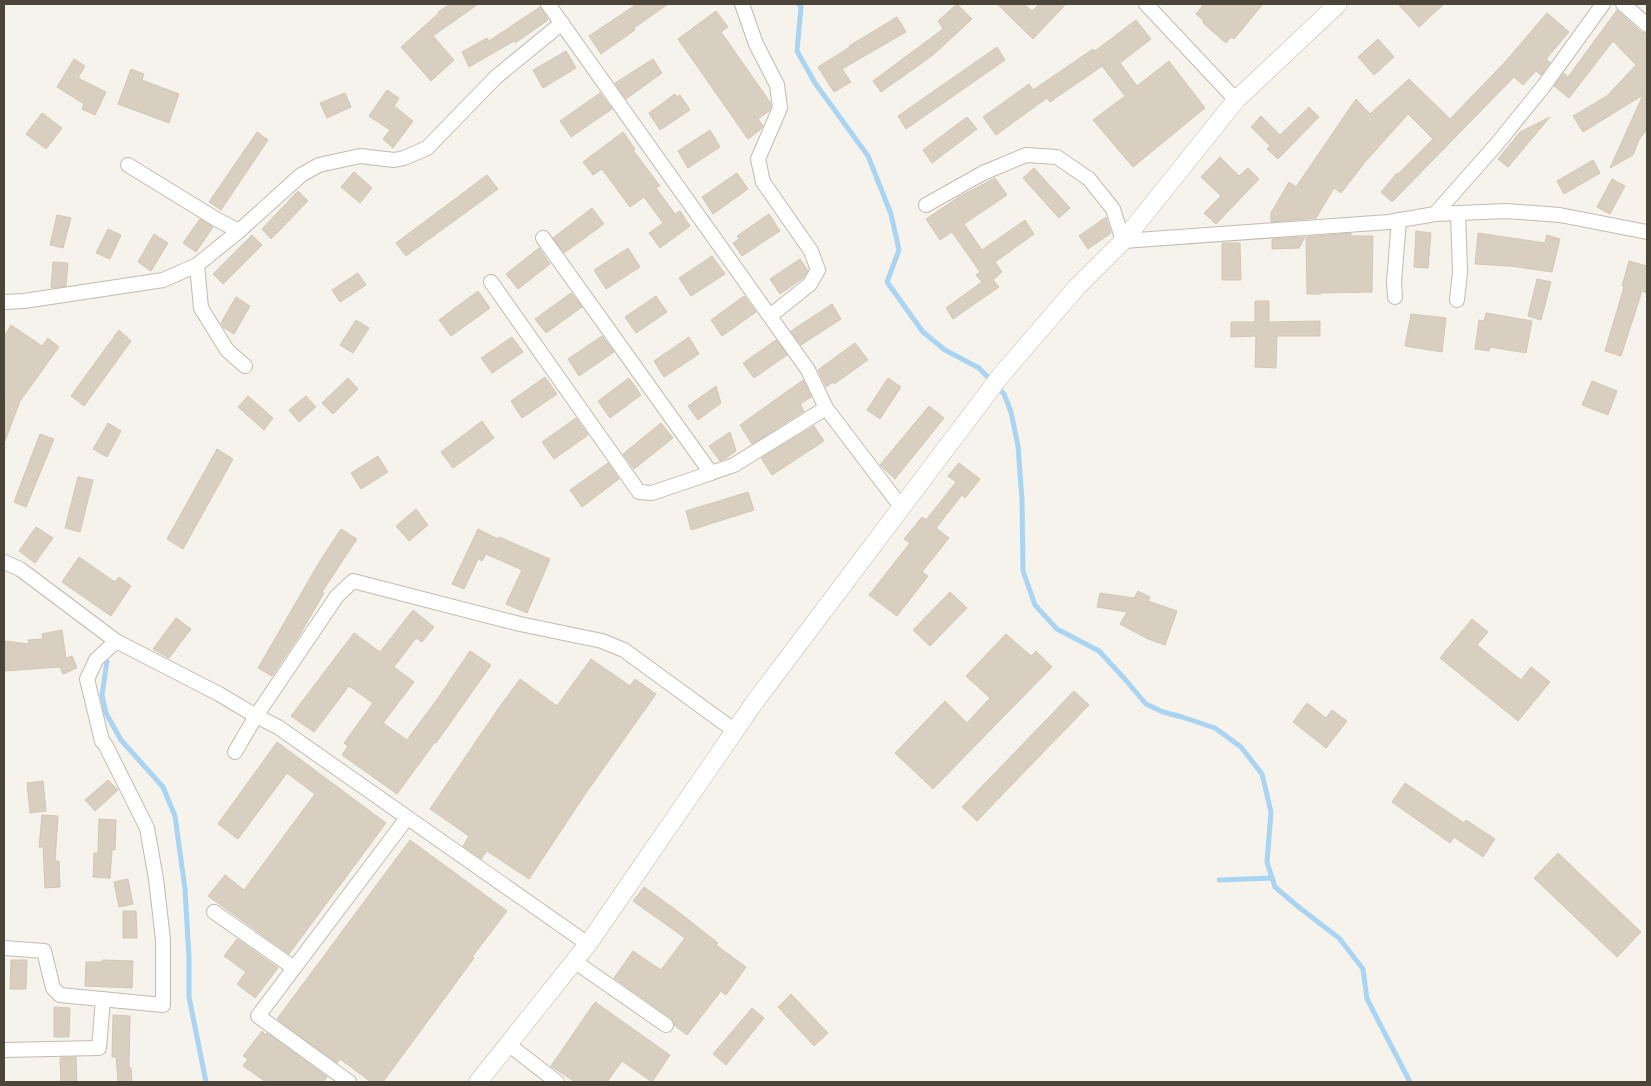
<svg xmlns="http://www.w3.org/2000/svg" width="1651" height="1086" viewBox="0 0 1651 1086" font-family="'Sofia Sans Condensed',sans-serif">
<rect width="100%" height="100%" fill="#f6f3ec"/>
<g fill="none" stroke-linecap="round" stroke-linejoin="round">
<g stroke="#a9d4f2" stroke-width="5">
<path d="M799 4 801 7 797 51 815 83 868 156 891 214 899 250 887 282 923 332 945 350 979 368 1004 394 1011 412 1018 446 1022 500 1023 571 1035 605 1057 629 1099 651 1123 677 1146 704 1163 712 1182 717 1215 728 1241 747 1262 774 1271 812 1267 862 1275 887 1301 909 1339 938 1363 969 1367 999 1410 1082"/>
<path d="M107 661 102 695 106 713 121 740 163 787 175 816 185 889 189 958V997L206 1082"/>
<path d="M1219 880 1272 878"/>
</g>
</g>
<g fill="#d8cfc1" stroke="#d3c7b4">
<path d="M450 4H478L433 36 454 60 431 81 401 47 439 13 438 12Z"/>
<path d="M637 4H668L634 28 635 30 601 54 589 36Z"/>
<path d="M957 4 972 19 933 55 881 92 873 81 943 29 938 21Z"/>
<path d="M997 4H1024L1032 11 1039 4H1066L1033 39Z"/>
<path d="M1204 4H1263L1234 39 1231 37 1226 43 1203 23 1204 21 1196 14Z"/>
<path d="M1398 4H1444L1419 27Z"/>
<path d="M540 7 548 20 515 43 514 41 469 67 462 52 487 38 489 41Z"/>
<path d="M1617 10 1641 32 1647 34V129L1639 140 1633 155 1610 168 1643 95 1583 132 1573 116 1607 96 1636 65 1613 41 1569 98 1554 86 1564 73 1568 77Z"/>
<path d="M716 11 728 27 721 32 770 102 771 107 769 111 758 119 763 126 761 129 748 139 678 39Z"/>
<path d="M1547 13 1569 32 1546 59 1550 62 1541 75 1536 71 1523 85 1514 77 1392 202 1381 192 1397 173 1398 174 1433 139 1408 114 1366 161 1341 193 1334 188 1316 218 1271 222V213L1289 182 1296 187 1356 99 1370 114 1409 79 1450 119 1505 62Z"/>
<path d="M897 17 906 32 842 69 851 82 834 92 818 67 850 47 849 46Z"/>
<path d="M1136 20 1151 39 1120 63 1137 86 1169 61 1205 108 1133 167 1093 120 1125 96 1102 66 1050 102 1047 98 996 135 983 117 1029 84 1033 90 1093 49 1095 51Z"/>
<path d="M1378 39 1394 57 1374 75 1358 57Z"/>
<path d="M997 47 1005 60 906 129 898 116Z"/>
<path d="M566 51 576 68 543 88 533 70Z"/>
<path d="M74 59 85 66 78 78 106 92 95 115 82 109 84 104 57 87Z"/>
<path d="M653 59 662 73 626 99 615 83Z"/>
<path d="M131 69 144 74 142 80 179 94 169 123 118 104Z"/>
<path d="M387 90 399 98 394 106 413 121 393 148 383 139 390 130 369 116Z"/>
<path d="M345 93 351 107 327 118 320 103Z"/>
<path d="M600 93 612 109 571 137 560 121Z"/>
<path d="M675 94 677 97 680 95 690 110 660 130 649 113Z"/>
<path d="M1309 107 1319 117 1278 159 1267 149 1270 146 1251 127 1261 116 1280 135Z"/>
<path d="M42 113 62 128 46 149 26 134Z"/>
<path d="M967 117 977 129 932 163 923 150Z"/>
<path d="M1550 117 1508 167 1498 159 1520 132Z"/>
<path d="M710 130 720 147 688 168 678 151Z"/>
<path d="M257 132 268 140 221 210 209 202Z"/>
<path d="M623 132 635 149 633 150 660 186 656 188 675 214 680 211 690 226 660 248 649 233 663 223 644 197 630 207 602 169 593 175 583 162Z"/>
<path d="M1220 157 1239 176 1248 168 1259 179 1216 224 1204 213 1221 196 1201 177Z"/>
<path d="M1593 160 1600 173 1564 194 1557 181Z"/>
<path d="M1034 168 1070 208 1059 218 1023 178Z"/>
<path d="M354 172 372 188 360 203 341 187Z"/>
<path d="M737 173 748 189 713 214 702 197Z"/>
<path d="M487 175 498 189 406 256 396 243Z"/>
<path d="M995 178 1007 195 964 224 982 250 1025 220 1034 234 995 262 1002 272 993 280 999 287 953 319 946 308 982 282 976 275 980 272 952 232 940 240 926 219 959 197Z"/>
<path d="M1612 179 1625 186 1610 214 1597 207Z"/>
<path d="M298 191 308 201 271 239 262 229Z"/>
<path d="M592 208 604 224 564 253 553 238Z"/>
<path d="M769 214 780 231 742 256 733 243 739 239 737 236Z"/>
<path d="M57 215 71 218 63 248 50 245Z"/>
<path d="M1106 217 1111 233 1088 249 1079 236Z"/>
<path d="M200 219 213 227 196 252 183 243Z"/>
<path d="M108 229 121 235 110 259 96 253Z"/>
<path d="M1416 231 1431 233 1428 268 1414 267Z"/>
<path d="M1351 233V236H1373L1372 292 1321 293V294H1307L1306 237Z"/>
<path d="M1478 233 1545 243 1547 235 1560 239 1552 272 1510 266 1475 264Z"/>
<path d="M154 234 168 243 151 271 138 262Z"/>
<path d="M252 235 262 245 223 284 213 274Z"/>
<path d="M1305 237 1299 248 1272 249V239Z"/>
<path d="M1222 243H1240L1241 280H1222Z"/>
<path d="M539 248 550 264 518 289 506 274Z"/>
<path d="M628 248 640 267 606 289 594 270Z"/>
<path d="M712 256 725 274 691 296 679 278Z"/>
<path d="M800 259 808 271 803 278 780 294 770 279Z"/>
<path d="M1629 261 1647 266V293L1642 291 1621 356 1605 351 1624 287 1622 286Z"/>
<path d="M53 262 68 263 66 286 51 288Z"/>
<path d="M358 273 366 285 340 302 332 290Z"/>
<path d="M1537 279 1551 282 1541 320 1528 316Z"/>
<path d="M478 291 490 308 451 336 439 320Z"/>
<path d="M571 293 582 307 546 333 535 319Z"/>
<path d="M656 296 667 312 636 333 625 317Z"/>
<path d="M744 296 756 312 722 336 711 320Z"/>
<path d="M236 297 250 306 234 334 224 328 221 323Z"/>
<path d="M1255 301H1269V322L1320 321V336H1277L1276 368 1255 367 1256 336 1231 337V322H1255Z"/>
<path d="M832 304 841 319 801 345 791 331Z"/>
<path d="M1486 313 1532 321 1526 353 1490 347 1489 351 1475 349 1479 320 1484 321Z"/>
<path d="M1411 314 1446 318 1442 352 1405 346Z"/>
<path d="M356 320 369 328 353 353 340 345Z"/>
<path d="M11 325 42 346 48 338 59 347 20 401 5 441 4 337Z"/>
<path d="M119 330 131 341 84 406 71 396Z"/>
<path d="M602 336 614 352 579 376 568 359Z"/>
<path d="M512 337 523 352 492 373 481 358Z"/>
<path d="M689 337 699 354 664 377 654 361Z"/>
<path d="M776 340 787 355 754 378 743 363Z"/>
<path d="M855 343 868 360 834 384 833 382 826 387 818 370Z"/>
<path d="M545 377 557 394 522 418 511 401Z"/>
<path d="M348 378 358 389 333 414 322 403Z"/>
<path d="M629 378 641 395 610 418 598 401Z"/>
<path d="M888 378 901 387 880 419 867 410Z"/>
<path d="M803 380 811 397 800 404 804 411 752 444 740 425Z"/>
<path d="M1592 381 1617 391 1608 415 1582 405Z"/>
<path d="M716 386 721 403 698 420 688 406Z"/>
<path d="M248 396 273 418 264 430 238 407Z"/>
<path d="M306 396 316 407 299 422 289 410Z"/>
<path d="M929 406 944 418 895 479 880 465Z"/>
<path d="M576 418 588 435 554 459 542 442Z"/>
<path d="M482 421 494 438 453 468 441 452Z"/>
<path d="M108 423 121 431 107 457 93 449Z"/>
<path d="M661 423 673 438 634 469 623 454Z"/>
<path d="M814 426 824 441 772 475 761 458Z"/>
<path d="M730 432 736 451 726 458 720 461 709 446Z"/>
<path d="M40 434 54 439 26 507 14 502Z"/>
<path d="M217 449 233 459 183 549 167 539Z"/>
<path d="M378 456 388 472 361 489 351 473Z"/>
<path d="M608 463 619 479 582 507 570 490Z"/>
<path d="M959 463 980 479 965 498 962 495 936 528 949 538 922 572 928 576 897 616 869 595 910 543 904 539 922 517 926 520 956 482 948 476Z"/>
<path d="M78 477 93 480 80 532 65 528Z"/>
<path d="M748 492 754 510 691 530 686 511Z"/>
<path d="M416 509 428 525 409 541 396 526Z"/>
<path d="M36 527 53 538 35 563 19 551Z"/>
<path d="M341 529 357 539 322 592 324 593 299 636 272 676 258 668 320 561Z"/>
<path d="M478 529 498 539 499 537 550 559 527 613 506 604 522 570 486 554 482 561 478 559 464 589 452 584Z"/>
<path d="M79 557 115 582 119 577 131 586 111 616 62 582Z"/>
<path d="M1138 591 1150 597 1148 601 1177 611 1165 645 1148 639 1120 624 1127 612 1097 607 1100 593 1134 598Z"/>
<path d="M950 592 967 608 930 646 913 630Z"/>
<path d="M413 610 434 627 422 642 416 638 394 667 414 682 383 723 407 740 438 698 470 651 491 665 436 743 435 742 397 794 342 755 348 746 344 743 373 703 349 686 314 732 291 716 354 633 380 652Z"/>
<path d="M176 618 191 629 169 658 153 649Z"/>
<path d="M1472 619 1488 632 1477 645 1521 680 1531 667 1550 682 1518 721 1440 658Z"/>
<path d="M62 630 66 658 72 656 77 668 63 674 60 667 4 671V641L29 644 28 640 43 639 42 634Z"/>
<path d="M1006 634 1031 656 1036 651 1052 667 933 789 895 753 945 701 967 723 990 698 966 676Z"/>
<path d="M591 659 630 686 635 679 656 694 588 790 529 879 487 851 481 859 463 846 469 836 430 809 498 709 520 679 557 706Z"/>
<path d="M1074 691 1089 705 977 821 962 807Z"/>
<path d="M1307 703 1326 718 1332 710 1347 721 1326 748 1293 722Z"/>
<path d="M277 742 386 823 289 954 208 896 225 875 244 890 315 794 287 773 238 839 218 824Z"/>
<path d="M108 780 118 790 95 811 85 800Z"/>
<path d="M43 781 46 811 30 813 27 783Z"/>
<path d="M1405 783 1464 823 1466 820 1495 839 1483 857 1454 837 1450 843 1392 802Z"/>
<path d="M42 815 58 816 55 861H59L60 887 45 888 43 847H39Z"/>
<path d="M99 819 116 820 115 850H112L110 878 93 877 94 853H98Z"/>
<path d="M410 840 507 911 472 957 474 958 383 1082H371L340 1059 337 1063 277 1019Z"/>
<path d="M1558 853 1641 932 1617 957 1534 878Z"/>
<path d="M128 879 133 904 119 907 114 882Z"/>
<path d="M644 887 676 910 718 943 716 945 746 967 726 995 721 991 687 1035 675 1026 671 1018 614 978 633 951 661 970 685 938 633 901Z"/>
<path d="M123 911H136L137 938H123Z"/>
<path d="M237 939 278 968 255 998 237 984 246 972 224 956Z"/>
<path d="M11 960H27L26 989H10Z"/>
<path d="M102 960 133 961 132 988 85 986 86 962H102Z"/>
<path d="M791 994 828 1033 814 1046 778 1007Z"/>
<path d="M595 1002 670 1055 652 1082 622 1061 607 1082H575L551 1066Z"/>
<path d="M54 1007 70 1008 69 1037H54Z"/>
<path d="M752 1008 764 1018 726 1065 713 1054Z"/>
<path d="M113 1015 130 1016 129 1068H131L132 1082H118L116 1057H112Z"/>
<path d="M262 1031 266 1035 267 1033 327 1077 323 1082H266L243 1066 248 1059 243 1056Z"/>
<path d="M76 1057 77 1082H61L60 1058Z"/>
</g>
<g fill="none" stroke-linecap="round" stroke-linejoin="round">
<defs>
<g id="minor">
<path d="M548 4 808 370 826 408 902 508"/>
<path d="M742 4 756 44 777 85 780 108 758 159 763 182 811 251 818 270 810 284 770 316"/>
<path d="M1146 4 1236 100"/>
<path d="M1623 4 1647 25"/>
<path d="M128 165 216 219 239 231"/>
<path d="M926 205 983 173 1026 155 1057 157 1089 179 1113 209 1123 241 1389 222 1435 214 1506 211 1560 215 1647 232"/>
<path d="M1435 214 1496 145 1543 87 1603 4"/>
<path d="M543 238 711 473 734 465 826 408"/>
<path d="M197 265 201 308 227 350 245 366"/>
<path d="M491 282 639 492 652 493 711 473"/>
<path d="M1395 297 1394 282 1399 220"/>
<path d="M1457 300 1460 272 1458 213"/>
<path d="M4 302 24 301 163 280 197 265 239 231 301 175 319 165 360 156 394 160 404 158 427 148 496 77 562 23"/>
<path d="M4 562 20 569 116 641 219 694 256 716 278 727 588 944"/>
<path d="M235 752 256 716 337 596 353 581 520 624 602 641 624 650 735 731"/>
<path d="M214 912 294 968"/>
<path d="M4 948 44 951 53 988 60 995 163 1005V940L156 879 147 828 106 746 102 741 87 679 96 660 116 641"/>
<path d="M574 961 666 1025"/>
<path d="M508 1044 557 1082"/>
<path d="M4 1050 99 1048 103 999"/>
<path d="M349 1082 258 1016 407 818"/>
</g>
<path id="tertiary" d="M478 1082 588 944 754 703 1002 374 1077 287 1123 241 1236 100 1338 4"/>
</defs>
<use href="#minor" stroke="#c2bbae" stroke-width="16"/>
<use href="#tertiary" stroke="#c2bbae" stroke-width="19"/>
<use href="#minor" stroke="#fff" stroke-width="14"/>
<use href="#tertiary" stroke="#fff" stroke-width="18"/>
</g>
<rect width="1651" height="1086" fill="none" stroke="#4b4439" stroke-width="10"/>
</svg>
